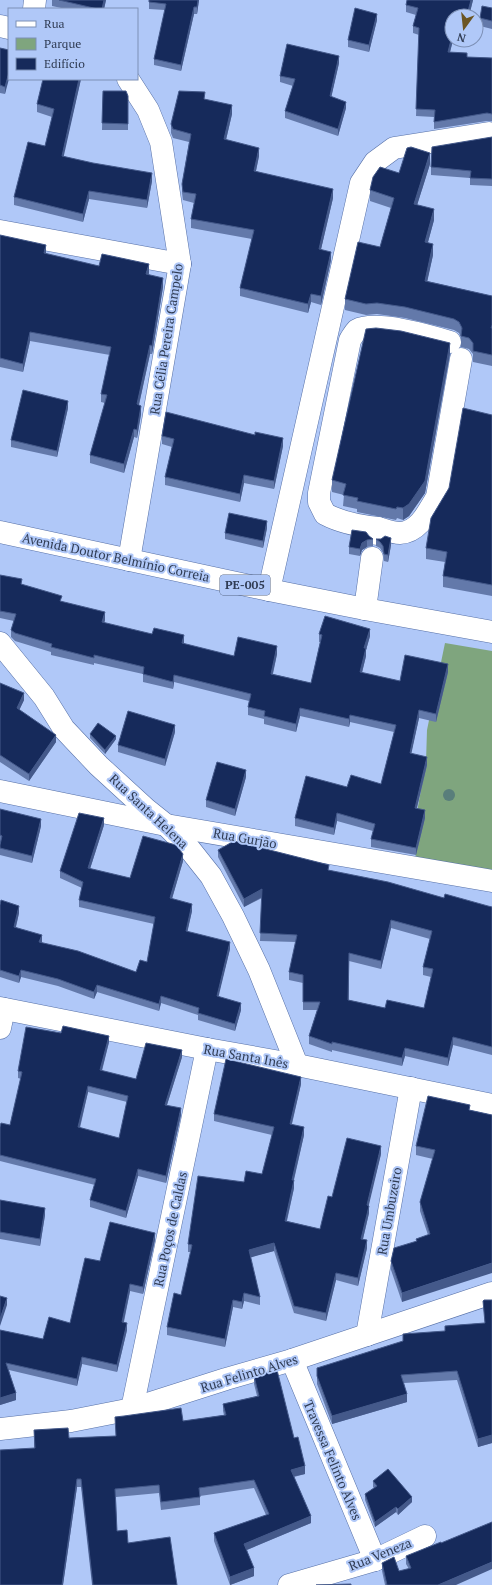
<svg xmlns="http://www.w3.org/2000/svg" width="492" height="1585" viewBox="0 0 492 1585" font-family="'PT Serif',serif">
<rect width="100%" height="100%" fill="#b0c8f8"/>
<path fill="#7fa57e" d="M445 643 492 651V872L415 858 425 814 417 812 426 762 427 730Z"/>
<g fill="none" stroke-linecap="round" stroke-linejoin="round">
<defs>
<g id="minor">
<path d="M34 9 35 0"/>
<path d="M0 26 9 28"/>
<path d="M128 79 148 110 161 142 180 264 129 560"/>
<path d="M0 231 180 264"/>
<path d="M378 528C359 526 342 523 325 514L319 502V493L350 340C352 337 354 333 357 330 375 320 431 336 450 342"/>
<path d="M377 534 378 528C385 530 393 533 400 533 419 532 428 512 437 497L461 359"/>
<path d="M269 590 361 183 375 162 394 148 489 133"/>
<path d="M365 609 372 558"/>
<path d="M0 643 44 697 64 729 99 766 146 809 166 825 188 847 211 876 233 916 259 970 297 1065"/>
<path d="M0 791 166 825 492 881"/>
<path d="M0 1008 207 1049 297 1065 492 1105"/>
<path d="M0 1028 4 1009"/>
<path d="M367 1335 411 1088"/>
<path d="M292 1360 375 1560"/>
<path d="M132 1409 207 1049"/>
<path d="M0 1429 71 1421 132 1409 226 1379 292 1360 492 1293"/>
<path d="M289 1585 375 1560 425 1536"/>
</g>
<path id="major" d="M0 532 269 590 365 609 492 632"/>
</defs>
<use href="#minor" stroke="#5670a7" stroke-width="23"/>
<use href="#major" stroke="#5670a7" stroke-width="23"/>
<use href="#minor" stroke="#fff" stroke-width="22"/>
<use href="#major" stroke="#fff" stroke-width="22"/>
</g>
<circle fill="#597e7b" cx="449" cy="795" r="6"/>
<g fill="#6379aa" fill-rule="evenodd">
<path d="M52 0H106L104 9H66L52 6Z"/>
<path d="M149 0H199L197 14H194L181 71 154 65V59L165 10 149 9Z"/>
<path d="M473 0 469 16H452V40H453L450 52 467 57 492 58V121H487L434 129V117L416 116 419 35 413 33V26L416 15 406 12V5Z"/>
<path d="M492 8V29L480 26V18Z"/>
<path d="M377 20 369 52 348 47V40Z"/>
<path d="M0 48 9 50 5 94 0 93Z"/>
<path d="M339 63 331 97 346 108 338 136 285 118V111L293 86 280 82V76Z"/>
<path d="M43 79H81L63 156 152 181 147 208 89 199 83 222 14 205V197L45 146 52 117 37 112V104Z"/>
<path d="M103 91 128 96V130H102Z"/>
<path d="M205 99 232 114 226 140 259 156 256 171 333 198 321 249 331 260 321 305 311 302 308 313 240 296V288L252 239 191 228V219L194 203 183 200 182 193V184L189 142 173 138 171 133V124Z"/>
<path d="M492 137V186L470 185V178L431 175V167Z"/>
<path d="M430 164 417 205 434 220 428 242 433 255 427 281 492 296V366L473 362V354L469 349 461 347V338L459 333 454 330 405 318 377 314 366 315 345 310V299L380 247 391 208 370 201V190L399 173Z"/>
<path d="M0 235 46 254 99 266 149 273 148 275 163 287 153 349 152 354H150L139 405 141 414 137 438 134 437 124 473 90 463V455L105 403 101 402V394L110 355 30 341 23 372 0 367Z"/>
<path d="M450 354 425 493 409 516 403 520 397 518 396 520 357 512V509L343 506 344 495 332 492V480Z"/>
<path d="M68 408 57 457 11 447V440Z"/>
<path d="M492 415V596L443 587V576L445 562 426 559V548L449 488Z"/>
<path d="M255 435 283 446 274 489 244 483 240 502 165 485V477L172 447 162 444V436Z"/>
<path d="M267 528 263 548 225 539V533Z"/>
<path d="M369 536 373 539V546L367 547 362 550 360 556 349 554V547Z"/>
<path d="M376 539H381L391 545 388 562 384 561 383 553 380 548 376 546Z"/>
<path d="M0 575 22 585 105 620 104 623 184 643 183 644 234 656 277 654 273 674 311 683 320 642H319V634L370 636 366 650V656L362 673 400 681 448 672 436 722 419 718 411 753 427 765 417 808 425 818 416 855 371 847V839L373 831 337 821 334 835 295 826V818L347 787 381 784 394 732 350 722 349 727 300 716 296 732 264 724V719L248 715V707L249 701 174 682 173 689 143 682V674L94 663V665L51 655V652L15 641 11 637V630L14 621 0 618Z"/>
<path d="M0 683 24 700 19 710 56 742 29 781 0 762Z"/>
<path d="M175 732 165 766 118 752V745Z"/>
<path d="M90 734 116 739 105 754 90 738Z"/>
<path d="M246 777 235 816 206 807V800Z"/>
<path d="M0 809 41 826 32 863 0 855V845L1 842H0Z"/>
<path d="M104 825 90 869 130 878 183 861 172 899 192 911 187 932 230 949 218 996 241 1010 235 1031 198 1020V1015L161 1003 159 1011 97 992 94 999 58 986 21 977 19 983 0 977V905L19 913 16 927 42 943 136 972 147 962 154 924 79 907V900L82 888 60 878V871Z"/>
<path d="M218 850 329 870 444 898 492 907V1055L453 1045 448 1066 405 1056 402 1066 332 1050V1052L309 1044V1036L317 1010H303V983L289 980V972L296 942 260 941 262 898 244 907 218 857ZM391 928 430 939 423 967V975L431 977 424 1008H385L349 1000V961L381 969Z"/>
<path d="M109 1042 102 1071 136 1079 182 1057 167 1105 181 1115 166 1183 138 1176 126 1218 90 1207V1200L95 1185 0 1161V1127L10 1125 21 1079 18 1078V1071ZM88 1092 127 1102 119 1138 80 1128Z"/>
<path d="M301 1084 292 1124 304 1135 294 1180V1188L287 1221 320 1229 332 1197 381 1154 368 1205 369 1213 363 1239 367 1248 358 1286 336 1280 326 1321 294 1313 274 1251 250 1257 260 1297V1305L244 1301 242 1309 233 1307 225 1347 167 1335V1327L181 1295 191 1252H188V1244L244 1182 262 1174 272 1135 214 1121V1114Z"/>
<path d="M470 1110 492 1115 402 1302 391 1270V1261L416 1241V1239L428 1235 420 1211V1202L433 1159 416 1155V1146Z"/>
<path d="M0 1200 45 1215 40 1246 0 1239Z"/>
<path d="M155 1240 143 1294 130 1291 124 1322 127 1330 117 1372 82 1364 77 1386 9 1370 16 1400 0 1405V1330L43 1339 70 1323 100 1261Z"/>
<path d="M492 1300V1443L478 1447 457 1380 404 1383 407 1402 332 1424 317 1384V1368L445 1331V1326L485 1323 483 1301Z"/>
<path d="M254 1376 294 1438 305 1474 294 1477 311 1523 247 1550 254 1576 230 1585 214 1541V1533L266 1515 254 1488 200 1496V1505L161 1510 159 1493 116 1497 117 1531 128 1543 177 1585H92L81 1487H77L63 1585H0L34 1448V1430L69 1438 116 1436 183 1421 224 1415 223 1411V1404L257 1396 254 1384Z"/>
<path d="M373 1481 412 1502 398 1515 396 1512 375 1527 365 1500V1494L374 1488 373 1487Z"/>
<path d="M406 1556 456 1585H385L382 1571V1563L399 1571 409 1569 406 1564Z"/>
</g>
<g fill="#44598a">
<path d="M104 0H106L104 9H102Z"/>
<path d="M198 0H199L197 14V7Z"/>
<path d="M471 0H473L469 16H467Z"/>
<path d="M194 7V14L181 71V65Z"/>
<path d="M377 14V20L369 52V45Z"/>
<path d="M452 36V40H453L448 60V52Z"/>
<path d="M339 56V63L330 103V96Z"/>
<path d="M9 72V79L5 94V87Z"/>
<path d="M79 79H81L62 164V156Z"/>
<path d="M346 102V108L338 136V129Z"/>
<path d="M232 105V114L224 148V139Z"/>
<path d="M259 148V156L254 180V171Z"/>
<path d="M430 153V164L414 215V204Z"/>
<path d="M152 173V181L147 208V200Z"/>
<path d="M333 189V198L319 258V249Z"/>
<path d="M89 191V199L83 222V214Z"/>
<path d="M434 209V220L425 253V242Z"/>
<path d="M433 244V255L425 292V281Z"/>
<path d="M46 245V253L44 262V253Z"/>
<path d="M331 252V260L321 305V296Z"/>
<path d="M149 264V273L146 283V274Z"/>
<path d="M163 278V287L152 354V346Z"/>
<path d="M311 294V302L308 313V304Z"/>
<path d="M30 332V341L23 372V364Z"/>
<path d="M450 343V354L425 493 409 516 403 520V508Z"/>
<path d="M150 345V354L137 413V404Z"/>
<path d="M68 401V408L57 457V451Z"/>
<path d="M141 406V414L137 438V430Z"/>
<path d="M134 429V437L124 473V464Z"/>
<path d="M283 438V446L274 489V481Z"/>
<path d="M244 475V483L240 502V494Z"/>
<path d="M267 521V528L263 548V541Z"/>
<path d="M391 538V545L388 562V555Z"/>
<path d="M367 540V547L362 550 360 556V549L362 543Z"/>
<path d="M105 612V620L102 630V622Z"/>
<path d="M370 629V636L366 650V656L360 680V672L364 648Z"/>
<path d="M184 635V643L182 651V643Z"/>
<path d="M277 646V654L271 681V674Z"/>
<path d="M448 664V672L436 722V714Z"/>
<path d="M174 675V682L173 689V682Z"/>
<path d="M24 693V700L17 715V708Z"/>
<path d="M300 708V716L296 732V724Z"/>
<path d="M419 710V718L410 760V753Z"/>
<path d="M350 715V722L349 727V719Z"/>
<path d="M175 725V732L165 766V759Z"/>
<path d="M56 735V742L29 781V774Z"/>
<path d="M116 736V739L105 754V750Z"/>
<path d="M427 757V765L415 815V808Z"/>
<path d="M246 770V777L235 816V809Z"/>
<path d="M425 810V818L416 855V848Z"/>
<path d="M337 813V821L334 835V828Z"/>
<path d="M104 818V825L88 875V868Z"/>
<path d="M41 819V826L32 863V856Z"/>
<path d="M183 854V861L170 905V898Z"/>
<path d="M262 889V897L244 907V899Z"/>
<path d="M192 904V911L186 938V931Z"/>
<path d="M19 906V913L14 934V927Z"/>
<path d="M391 920V928L381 969V961Z"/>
<path d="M42 935V942L39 949V942Z"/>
<path d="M230 942V949L217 1003V996Z"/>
<path d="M21 970V977L19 983V976Z"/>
<path d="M97 985V992L94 999V992Z"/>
<path d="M161 996V1003L159 1011V1004Z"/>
<path d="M241 1003V1010L235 1031V1024Z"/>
<path d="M109 1036V1042L100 1077V1070Z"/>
<path d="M453 1037V1045L448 1066V1058Z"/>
<path d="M405 1048V1056L402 1066V1058Z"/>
<path d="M182 1050V1057L165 1111V1105Z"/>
<path d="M301 1077V1084L290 1131V1124Z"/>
<path d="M88 1086V1092L78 1134V1127Z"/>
<path d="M181 1108V1115L166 1183V1176Z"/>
<path d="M304 1127V1135L292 1187V1180Z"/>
<path d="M381 1146V1154L367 1213V1205Z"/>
<path d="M138 1169V1176L126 1218V1211Z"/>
<path d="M294 1180V1188L285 1228V1221Z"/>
<path d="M369 1206V1213L361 1247V1239Z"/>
<path d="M45 1208V1215L40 1246V1239Z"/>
<path d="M155 1233V1240L143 1294V1287Z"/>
<path d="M367 1240V1248L358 1286V1278Z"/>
<path d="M274 1243V1251L249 1258V1250Z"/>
<path d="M492 1263V1273L402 1302V1293Z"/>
<path d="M336 1273V1280L326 1321V1313Z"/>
<path d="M130 1284V1291L122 1329V1322Z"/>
<path d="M244 1293V1301L242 1309V1302Z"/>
<path d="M7 1298V1305L0 1326V1319Z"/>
<path d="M233 1300V1307L225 1347V1339Z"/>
<path d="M127 1323V1330L117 1372V1365Z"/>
<path d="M82 1357V1364L77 1386V1379Z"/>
<path d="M16 1393V1400L0 1405V1398Z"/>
<path d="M407 1394V1402L332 1424V1416Z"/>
<path d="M492 1435V1443L478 1447V1439Z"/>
<path d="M305 1466V1474L291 1477V1470Z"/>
<path d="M77 1479V1487L63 1585H62Z"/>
<path d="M412 1497V1502L398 1515V1509Z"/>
<path d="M396 1507V1512L375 1527V1522Z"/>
<path d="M311 1516V1523L244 1551V1544Z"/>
<path d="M492 1562V1569L456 1585H438Z"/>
<path d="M254 1568V1576L230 1585V1577Z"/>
</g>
<g fill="#162a5b" stroke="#44598a" fill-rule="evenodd">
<path d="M59 0H104L102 9H98Z"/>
<path d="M149 0H198L197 7H194L181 65 154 59 166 4 149 2Z"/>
<path d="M407 0H471L467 15 458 12 457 16H452V36L448 52 467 53V57L492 58V114L487 113 434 122 435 110 416 109 419 28 413 26 418 8 406 5Z"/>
<path d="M482 6 492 8V21L480 18Z"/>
<path d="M355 8 377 14 369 45 348 40Z"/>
<path d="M287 44 339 56 330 96 346 102 338 129 285 111 295 79 280 76Z"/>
<path d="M0 48 9 50V72L5 87 0 85Z"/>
<path d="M43 79H79L62 156 93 163 152 173 147 200 89 191 83 214 14 197 28 142 45 146 54 109 37 104Z"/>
<path d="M103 91H126L128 96V124L102 123Z"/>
<path d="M179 91 205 92 204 99 232 105 224 139 259 148 254 171 333 189 319 249 331 252 321 296 311 294 308 304 240 288 254 230 191 219 196 194 183 192 182 184 191 134 173 129 171 124Z"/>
<path d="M492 137V179L470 178 471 171 431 167 432 147Z"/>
<path d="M411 147 430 153 414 204 434 209 425 242 433 244 425 281 492 296V325L491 328H492V355L473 351V343L469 338 461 336 462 328 459 322 454 319 405 307 377 303 366 304 345 299 358 242 380 247 394 198 370 190 373 177 380 167 399 173 407 148Z"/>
<path d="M0 235 46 245 44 253 99 266 102 254 149 264 146 274 163 278 153 340 152 346 150 345 137 404 141 406 137 430 134 429 124 464 90 455 107 395 101 394 111 347 30 332 23 364 0 358Z"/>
<path d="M376 328 401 331 450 343 425 481 409 504 403 508 397 507 396 509 357 501 358 498 343 495 346 484 332 480 366 329Z"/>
<path d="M23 390 68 401 57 451 11 440Z"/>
<path d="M463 408 492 415V585L443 576 447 552 426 548 431 518 449 488Z"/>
<path d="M166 412 255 435V432L283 438 274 481 244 475 240 494 165 477 174 439 162 436Z"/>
<path d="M229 513 267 521 263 541 225 533Z"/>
<path d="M352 530 366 532 369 536 373 539 367 540 362 543 360 549 349 547Z"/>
<path d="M385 536 391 538 388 555 384 554 383 546 380 542 376 539H381Z"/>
<path d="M0 575 22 579 21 584 62 596 60 601 105 612 102 622 152 634 154 628 184 635 182 643 234 656 238 637 277 646 271 674 311 683 322 635 319 634 325 616 370 629 364 648H366L360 672 400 681 405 655 448 664 436 714 419 710 410 753 427 757 415 808 425 810 416 848 371 839 375 824 337 813 334 828 295 818 306 776 347 787 351 775 381 784 396 725 350 715 349 719 300 708 296 724 264 716 265 711 248 707 251 694 174 675 173 682 143 674 144 667 94 655V658L51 647 52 644 15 633 11 630 16 614 0 611Z"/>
<path d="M0 683 24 693 17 708 56 735 29 774 0 755Z"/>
<path d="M128 711 175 725 165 759 118 745Z"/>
<path d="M98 723 116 736 105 750 90 734Z"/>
<path d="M217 762 246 770 235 809 206 800Z"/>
<path d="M0 809 41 819 32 856 0 848V845L2 836 0 835Z"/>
<path d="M79 813 104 818 88 868 130 878 143 836 176 845 183 854 170 898 192 904 186 931 230 942 217 996 241 1003 235 1024 198 1013 199 1008 161 996 159 1004 97 985 94 992 58 979 21 970 19 976 0 970V905L1 900 19 906 14 927 42 935 39 942 78 951 136 972 140 960 147 962 155 917 79 900 83 882 60 871Z"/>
<path d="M234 841 329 865 328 870 388 882 444 898 445 894 488 906 492 907V1047L453 1037 448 1058 405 1048 402 1058 332 1042V1044L309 1036 320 1002H303V975L289 972 297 935 260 933 262 889 244 899 218 850ZM391 920 432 931 423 967 433 969 424 1008 387 1000 385 1008 348 1000 349 953 381 961Z"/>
<path d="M63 1026 109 1036 100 1070 136 1079 146 1043 182 1050 165 1105 181 1108 166 1176 138 1169 126 1211 90 1200 96 1179 0 1155V1127L1 1123 10 1125 22 1072 18 1071 26 1027 61 1033ZM88 1086 128 1096 119 1138 78 1127Z"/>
<path d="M226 1059 301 1077 290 1124 304 1127 292 1180H294L285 1221 320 1229 328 1196 332 1197 347 1138 381 1146 367 1205 369 1206 361 1239 367 1240 358 1278 336 1273 326 1313 294 1306 274 1243 249 1250 260 1297 244 1293 242 1302 233 1300 225 1339 167 1327 174 1293 181 1295 192 1245 188 1244 198 1176 244 1182 246 1171 262 1174 274 1127 214 1114Z"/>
<path d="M428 1096 470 1105 469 1110 492 1115V1263L402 1293 391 1261 394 1248 417 1241 416 1239 430 1234 420 1202 435 1150 416 1146Z"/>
<path d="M0 1200 45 1208 40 1239 0 1232Z"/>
<path d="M110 1222 155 1233 143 1287 130 1284 122 1322 127 1323 117 1365 82 1357 77 1379 6 1363 16 1393 0 1398V1330L43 1339 49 1317 70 1323 85 1258 100 1261Z"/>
<path d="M0 1296 7 1298 0 1319Z"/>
<path d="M484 1300H492V1435L478 1439 457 1371 401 1375 407 1394 332 1416 317 1376V1368L403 1341V1334L445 1331V1326L485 1323 483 1301Z"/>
<path d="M277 1370 294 1438 298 1437 305 1466 291 1470 311 1516 244 1544 254 1568 230 1577 214 1533 269 1514 254 1480 199 1488 200 1497 161 1502 159 1485 115 1489 117 1531 127 1530 128 1543 170 1537 177 1585H93L81 1479H77L62 1585H0V1450L35 1448 34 1430 68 1428 69 1438 116 1436 115 1417 124 1416 181 1408 183 1421 226 1415 223 1404 259 1396 254 1376Z"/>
<path d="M388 1469 412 1497 398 1509 396 1507 375 1522 365 1494 377 1486 373 1481Z"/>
<path d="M492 1522V1562L438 1585H387L382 1563 394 1557 399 1571 411 1568 406 1556 441 1542V1543Z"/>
<path d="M351 1584V1585H316Z"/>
</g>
<g text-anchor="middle" stroke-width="4" stroke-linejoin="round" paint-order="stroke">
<rect fill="#b0c8f8" stroke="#566685" stroke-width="1" x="220" y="575" width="50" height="20" rx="3"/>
<g font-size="12" font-weight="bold" fill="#303c54">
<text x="245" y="589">PE-005</text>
</g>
<g font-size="13" fill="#303c54" stroke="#b0c8f8">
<text transform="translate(166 339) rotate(-81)" y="5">Rua Célia Pereira Campelo</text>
<text transform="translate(116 557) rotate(12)" y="5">Avenida Doutor Belmínio Correia</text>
<text transform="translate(149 811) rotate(43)" y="5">Rua Santa Helena</text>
<text transform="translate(245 838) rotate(10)" y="5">Rua Gurjão</text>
<text transform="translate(246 1056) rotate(10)" y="5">Rua Santa Inês</text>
<text transform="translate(389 1211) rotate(-80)" y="5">Rua Umbuzeiro</text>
<text transform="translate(170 1229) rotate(-78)" y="5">Rua Poços de Caldas</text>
<text transform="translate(249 1373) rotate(-17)" y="5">Rua Felinto Alves</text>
<text transform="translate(333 1460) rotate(67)" y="5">Travessa Felinto Alves</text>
<text transform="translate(380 1554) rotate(-22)" y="5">Rua Veneza</text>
</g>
</g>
<rect x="8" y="8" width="130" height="72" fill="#b0c8f8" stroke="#7d90b6"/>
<rect x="16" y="21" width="20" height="6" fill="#ffffff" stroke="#7d90b6"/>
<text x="44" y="28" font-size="12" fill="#303c54">Rua</text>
<rect x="16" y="38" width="20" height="12" fill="#7fa57e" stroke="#7d90b6"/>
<text x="44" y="48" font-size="12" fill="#303c54">Parque</text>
<rect x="16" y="58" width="20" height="12" fill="#162a5b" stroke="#7d90b6"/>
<text x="44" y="68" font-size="12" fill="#303c54">Edifício</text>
<g transform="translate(464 28) rotate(195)"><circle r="19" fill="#b0c8f8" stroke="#7d90b6"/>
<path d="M0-3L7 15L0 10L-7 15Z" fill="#6b5524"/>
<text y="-6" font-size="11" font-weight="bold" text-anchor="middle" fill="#303c54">N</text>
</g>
</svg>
